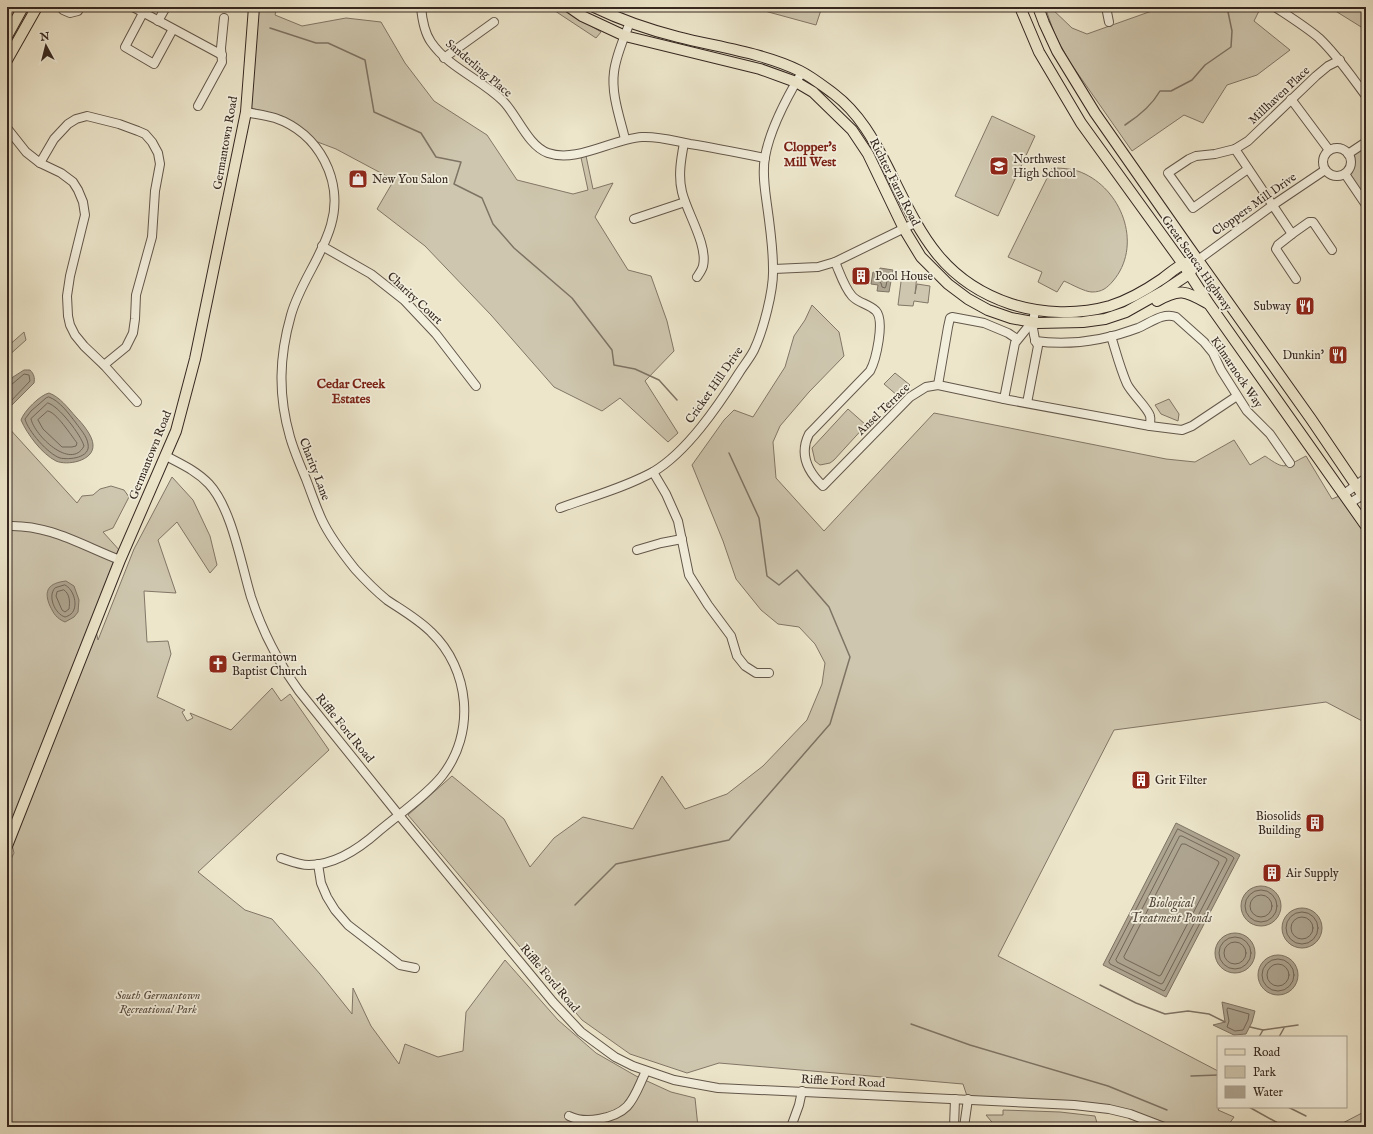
<svg xmlns="http://www.w3.org/2000/svg" width="1373" height="1134" viewBox="0 0 1373 1134" font-family="'IM FELL English',serif">
<rect width="100%" height="100%" fill="#ede6cb"/>
<filter id="stains"><feTurbulence type="fractalNoise" baseFrequency=".005" numOctaves="4"/><feColorMatrix values="0 0 0 0 .2 0 0 0 0 .09 0 0 0 0 .02 0 0 0 .5 -.17"/></filter>
<radialGradient id="worn" r=".72"><stop offset=".6" stop-color="#630" stop-opacity="0"/><stop offset="1" stop-color="#630" stop-opacity=".3"/></radialGradient>
<g fill="#cec6ae" stroke="#827667">
<path d="M257 7H277L275 15 302 26 346 18 381 22 405 63 434 101 487 135 517 180 573 194 588 190 580 153 585 151 593 189 613 183 595 217 628 270 651 276 667 321 674 351 645 381 678 433 668 442 620 398 602 411 554 387 491 315 425 246 377 209 394 180 336 149 315 141 302 128 282 116 251 108Z"/>
<path d="M549 7H560L601 32 596 38Z"/>
<path d="M750 7H822L816 25Z"/>
<path d="M1045 7H1050L1072 28 1087 34 1163 7H1261L1254 21 1290 50 1257 75 1227 85 1203 123 1184 115 1132 151 1069 61 1055 35Z"/>
<path d="M1329 7H1366V30Z"/>
<path d="M992 116 1035 136 998 216 955 196Z"/>
<path d="M1366 141V204L1345 174 1348 154Z"/>
<path d="M1052 168C1064 168 1075 169 1085 174 1124 193 1142 247 1113 281 1107 288 1102 292 1092 292 1085 292 1071 284 1064 281L1057 292 1038 282 1042 272 1008 257Z"/>
<path d="M902 274 917 275 915 294 917 284 930 286 928 303 914 301 913 306 898 305Z"/>
<path d="M812 305 839 332 844 356 809 392 780 426 773 442 776 478 824 531 934 413 1166 459 1195 462 1234 440 1250 465 1265 456C1286 471 1284 467 1306 456L1332 499 1344 494 1366 524V723L1326 702 1114 730 998 956 1218 1071V1107H1220L1218 1110 1234 1117 1227 1127H1164L1130 1114 968 1099 963 1084 719 1063 687 1073 630 1054 582 1020 408 815 452 776 504 819 530 867 554 838 583 817 633 829 662 776 685 809 727 794 763 766 807 720 822 684 825 663 815 644 799 627 778 624 761 610 736 579 723 541 692 465 724 420 734 410 753 417 785 367 794 336 805 320Z"/>
<path d="M24 332 26 340 7 357V347Z"/>
<path d="M895 373 910 385 898 396 884 384Z"/>
<path d="M1169 399 1179 414 1178 421 1161 414 1155 405Z"/>
<path d="M848 409 866 425 834 460 830 463 820 465 815 461 812 448Z"/>
<path d="M7 426 77 503 82 496 93 495 100 489 111 486 124 490 129 497 113 528 103 532 121 552 96 631 98 640 134 549 172 477 193 500 210 536 217 565 210 573 177 522 158 540 176 593 144 591 147 642 168 641 171 654 157 697 185 710 182 712 187 721 193 718 190 713 231 730 272 688 281 701 290 694 329 750 198 872 245 910 272 919 320 974 352 1014 353 988 371 1026 399 1064 405 1044 438 1057 463 1051 466 1012 505 960 558 1020 596 1053 636 1076 671 1092 695 1098 698 1127H7V867L14 853 9 833 7 836Z"/>
<path d="M1003 1110 1060 1112 1095 1116 1097 1123 1117 1127H996L986 1115H1003Z"/>
<path d="M1362 1113 1366 1115V1127H1335Z"/>
</g>
<g fill="#aea591" stroke="#7e7364">
<path d="M880 268 893 270 889 292 877 291 878 285 871 284 873 272 879 273Z"/>
<path d="M24 370H30C34 374 35 378 34 383L11 406 7 407V384L13 377Z"/>
<path d="M49 393C60 397 68 408 76 417 82 423 93 436 93 445 94 461 67 466 56 461 42 454 27 434 21 420 24 411 40 395 49 393Z"/>
<path d="M66 581 74 586 79 600 78 612 74 617 65 622C56 618 54 614 50 606 43 590 49 583 66 581Z"/>
<path d="M1176 823 1240 855 1166 997 1103 965Z"/>
<circle cx="1261" cy="906" r="20"/>
<circle cx="1302" cy="928" r="20"/>
<circle cx="1235" cy="953" r="20"/>
<circle cx="1278" cy="975" r="20"/>
<path d="M1222 1002 1255 1011 1252 1022 1246 1034 1234 1035 1213 1025 1225 1022Z"/>
</g>
<g fill="none" stroke-linecap="round" stroke-linejoin="round">
<g stroke="#726658" stroke-width="1">
<path d="M884 273H887L888 275 886 286 885 288 882 287 881 283 876 279Z"/>
<path d="M7 386 11 385 24 374 29 375 30 381 10 402 7 403"/>
<path d="M49 397C60 401 69 414 76 423 80 429 87 436 88 444 91 458 69 460 60 458 48 454 28 431 25 419L31 411 46 398Z"/>
<path d="M48 403C59 406 81 435 84 446 71 471 34 435 31 419Z"/>
<path d="M48 411C56 412 71 435 77 443L76 446 72 447H62L43 429 38 420Z"/>
<path d="M65 585C74 589 79 607 71 614 70 615 66 617 65 617 55 614 47 596 55 588Z"/>
<path d="M64 590C70 594 70 602 69 609L65 612 62 610 56 596 57 592Z"/>
<path d="M1178 829 1232 856 1234 858 1165 990 1164 991 1110 964 1109 962Z"/>
<path d="M1180 836H1182L1226 858 1227 860 1163 983 1161 984 1117 962 1116 960Z"/>
<path d="M1182 844H1185L1218 861 1219 863 1161 975 1159 976 1125 959 1124 957Z"/>
<circle cx="1261" cy="906" r="16"/>
<circle cx="1261" cy="906" r="11"/>
<circle cx="1302" cy="928" r="16"/>
<circle cx="1302" cy="928" r="11"/>
<circle cx="1235" cy="953" r="16"/>
<circle cx="1235" cy="953" r="11"/>
<circle cx="1278" cy="975" r="16"/>
<circle cx="1278" cy="975" r="11"/>
<path d="M1228 1008 1249 1014 1248 1020 1243 1030 1235 1031 1227 1027 1229 1021 1227 1010Z"/>
</g>
<g stroke="#7e7364" stroke-width="1.5">
<path d="M270 28 316 43H328L365 60 374 112 421 133 436 157 461 162 454 184 482 198 493 224 514 248 572 298 612 350 614 365 635 369 659 380 677 400"/>
<path d="M1125 125C1139 116 1152 105 1160 91H1171L1192 80 1205 65 1231 47 1232 31 1227 7"/>
<path d="M575 905 616 864 729 840 830 724 850 657 829 607 797 570 779 585 767 576 759 518 729 453"/>
<path d="M1100 985 1136 1003 1165 1014 1188 1011 1209 1014 1225 1022"/>
<path d="M911 1024 970 1045 1108 1086 1167 1110"/>
<path d="M1250 1027 1263 1030 1298 1025"/>
<path d="M1259 1037 1263 1030"/>
<path d="M1279 1037 1284 1028"/>
<path d="M1191 1076 1218 1075"/>
<path d="M1249 1107 1285 1127"/>
<path d="M1288 1107 1306 1116"/>
</g>
<defs>
<g id="minor">
<path d="M61 7 63 10 70 13 78 11 80 7"/>
<path d="M133 7 222 55"/>
<path d="M421 7C422 18 424 32 431 42 449 68 481 79 503 101 517 115 528 146 548 153 577 163 612 139 642 137 659 136 674 141 690 144 715 148 740 153 765 158"/>
<path d="M1106 7 1109 22"/>
<path d="M1275 7C1290 17 1306 27 1319 38 1337 55 1351 76 1366 96"/>
<path d="M143 13 125 47 154 64 173 29"/>
<path d="M158 21 166 7"/>
<path d="M444 58 494 22"/>
<path d="M1291 99 1329 150"/>
<path d="M198 106 222 62 221 48 224 18"/>
<path d="M246 112C255 114 265 115 275 118 319 133 344 181 331 225 322 257 300 283 291 315 279 357 278 395 290 437 294 451 300 465 306 479 311 492 316 507 322 520 330 537 343 554 355 569 365 580 376 591 387 600 402 610 418 619 431 632 470 669 476 733 442 776 426 796 399 814 379 831 360 848 336 865 309 865 299 865 290 861 281 858"/>
<path d="M7 128 26 152 40 163 61 173 73 182 78 190 83 202 85 215 70 276 67 296 68 316 70 325 75 335 84 346 104 365 137 402"/>
<path d="M625 139C620 118 611 94 614 72 616 55 624 38 630 22"/>
<path d="M684 143C681 159 678 176 682 192 687 213 708 245 703 266 702 270 699 274 697 277"/>
<circle cx="1337" cy="162" r="14"/>
<path d="M1235 149 1292 234 1309 222H1313L1332 250"/>
<path d="M1348 154 1366 142"/>
<path d="M40 163 54 139 68 124 76 119 87 116 119 124 138 131 145 134 152 142 158 153 160 164 155 191 152 237 136 295 135 319 133 333 126 347 104 365"/>
<path d="M1248 169 1193 208 1168 173 1189 159 1196 156 1215 154 1235 149 1248 141 1316 76 1328 66 1340 60"/>
<path d="M1345 174 1366 205"/>
<path d="M634 219 685 202"/>
<path d="M1292 234 1278 245 1276 249 1296 279"/>
<path d="M322 246 371 274 404 300 436 334 476 386"/>
<path d="M1198 260 1273 205 1325 170"/>
<path d="M835 262C840 273 844 287 852 296 858 303 869 304 876 311 885 321 876 360 870 371L809 434C799 454 807 471 823 486L910 397 926 387 938 385 1009 400 1150 426 1182 430 1192 426 1237 396"/>
<path d="M774 269 818 267 835 262 915 223"/>
<path d="M1111 336C1116 352 1120 368 1127 384 1132 394 1148 408 1150 416 1151 419 1150 423 1150 426"/>
<path d="M1035 341C1070 346 1106 340 1138 328 1150 323 1163 312 1176 317L1204 342 1213 353 1221 370 1247 411 1270 434 1290 463"/>
<path d="M938 385 948 327 950 318 952 317 984 323 1008 333 1017 339"/>
<path d="M1004 399 1015 343 1032 322"/>
<path d="M1027 403 1038 346C1032 335 1032 323 1035 311"/>
<path d="M166 456C181 464 197 471 209 484 232 509 241 564 251 597 262 630 278 662 299 691L398 814 553 1002 581 1032 615 1057 633 1066 674 1080 718 1088 1074 1105 1109 1109 1130 1114 1164 1127"/>
<path d="M653 472 666 494 678 521 689 575 708 605 731 636 737 656 745 666 756 673H769"/>
<path d="M1344 494 1366 478"/>
<path d="M1350 503 1366 493"/>
<path d="M560 508C590 497 624 488 653 472 687 452 718 406 739 373 744 365 750 358 754 350 763 331 774 290 773 268 773 248 770 226 767 205 765 190 762 173 765 157 770 128 787 97 802 72"/>
<path d="M7 526C49 524 83 546 120 560"/>
<path d="M637 550 661 543 682 539"/>
<path d="M318 864 321 883 327 897 335 910 348 925 400 965 415 968"/>
<path d="M569 1116C579 1121 588 1121 599 1119 632 1113 633 1098 646 1071"/>
<path d="M791 1127 799 1105 802 1091"/>
<path d="M954 1127 955 1099"/>
<path d="M964 1127 968 1099"/>
</g>
<g id="major">
<path d="M569 7 582 16 625 36 760 69 796 82 813 92 852 130 868 154 904 229 921 257 948 284 968 299 988 310 1011 318 1038 323 1083 322 1105 319 1126 312 1165 290 1189 274 1198 260"/>
<path d="M594 7C621 20 650 30 678 37 717 47 764 53 800 71 812 77 823 86 834 94 859 113 874 140 888 168 919 230 939 280 1011 304 1042 314 1078 315 1110 306 1129 300 1146 290 1162 279 1169 274 1176 267 1184 264 1188 262 1193 261 1198 260"/>
<path d="M1020 7 1039 52 1081 123 1183 264 1209 304 1366 526"/>
<path d="M1038 7 1044 23 1057 51 1095 113 1188 246 1311 419 1366 500"/>
<path d="M7 36 23 7"/>
<path d="M7 60 37 7"/>
<path d="M1157 301C1180 288 1185 291 1207 303"/>
<path d="M7 846 120 560 176 431 195 359 246 112 254 7"/>
</g>
</defs>
<use href="#minor" stroke="#63574b" stroke-width="10"/>
<use href="#major" stroke="#352720" stroke-width="12"/>
<use href="#minor" stroke="#f3efdd" stroke-width="8"/>
<use href="#major" stroke="#ede6cb" stroke-width="10"/>
</g>
<defs>
<symbol id="school-square" viewBox="-11 -11 22 22"><rect x="-9" y="-9" width="18" height="18" rx="4" fill="#8f2418" stroke="#f3efdd"/><path d="M0-5L7-2L0 1L-7-2ZM-4 1L0 2.5L4 1V4Q0 6-4 4Z" fill="#fff"/></symbol>
<symbol id="shop-square" viewBox="-11 -11 22 22"><rect x="-9" y="-9" width="18" height="18" rx="4" fill="#8f2418" stroke="#f3efdd"/><path d="M-5-2.5h2.3a2.7 3.5 0 0 1 5.4 0H5L5.5 6h-11ZM-1.5-2.5h3a1.5 2.3 0 0 0-3 0Z" fill="#fff"/></symbol>
<symbol id="building-square" viewBox="-11 -11 22 22"><rect x="-9" y="-9" width="18" height="18" rx="4" fill="#8f2418" stroke="#f3efdd"/><path d="M-4-6H4V6H1V3H-1V6H-4ZM-2.5-4.3h1.7v1.8h-1.7ZM.8-4.3h1.7v1.8H.8ZM-2.5-1h1.7V.8h-1.7ZM.8-1h1.7V.8H.8Z" fill="#fff"/></symbol>
<symbol id="restaurant-square" viewBox="-11 -11 22 22"><rect x="-9" y="-9" width="18" height="18" rx="4" fill="#8f2418" stroke="#f3efdd"/><path d="M-5-6h1v4h1v-4h1v4h1v-4h1v5L-1.5 .5V6h-2V.5L-5-1ZM5-6V6H3V1.5H1.5Q1.5-4 5-6Z" fill="#fff"/></symbol>
<symbol id="church-square" viewBox="-11 -11 22 22"><rect x="-9" y="-9" width="18" height="18" rx="4" fill="#8f2418" stroke="#f3efdd"/><path d="M-1.2-6h2.4v3.5h3.3v2.4h-3.3V6h-2.4V-.1h-3.3v-2.4h3.3Z" fill="#fff"/></symbol>
</defs>
<g fill-rule="evenodd">
<use href="#school-square" x="988" y="155" width="22" height="22"/>
<use href="#shop-square" x="347" y="168" width="22" height="22"/>
<use href="#building-square" x="850" y="265" width="22" height="22"/>
<use href="#restaurant-square" x="1294" y="295" width="22" height="22"/>
<use href="#restaurant-square" x="1327" y="344" width="22" height="22"/>
<use href="#church-square" x="207" y="653" width="22" height="22"/>
<use href="#building-square" x="1130" y="769" width="22" height="22"/>
<use href="#building-square" x="1304" y="812" width="22" height="22"/>
<use href="#building-square" x="1261" y="862" width="22" height="22"/>
</g>
<g text-anchor="middle" stroke-width="3.5" stroke-linejoin="round" paint-order="stroke">
<g font-size="12" fill="#352720" stroke="#f3efdd">
<text transform="translate(479 68) rotate(40)" y="4">Sanderling Place</text>
<text transform="translate(1279 95) rotate(-43)" y="4">Millhaven Place</text>
<text transform="translate(225 143) rotate(-80)" y="4">Germantown Road</text>
<text transform="translate(895 182) rotate(63)" y="4">Richter Farm Road</text>
<text transform="translate(1254 204) rotate(-35)" y="4">Cloppers Mill Drive</text>
<text transform="translate(1197 263) rotate(55)" y="4">Great Seneca Highway</text>
<text transform="translate(415 298) rotate(43)" y="4">Charity Court</text>
<text transform="translate(1237 372) rotate(56)" y="4">Kilmarnock Way</text>
<text transform="translate(714 385) rotate(-55)" y="4">Cricket Hill Drive</text>
<text transform="translate(883 409) rotate(-44)" y="4">Ansel Terrace</text>
<text transform="translate(150 455) rotate(-68)" y="4">Germantown Road</text>
<text transform="translate(315 469) rotate(69)" y="4">Charity Lane</text>
<text transform="translate(345 728) rotate(51)" y="4">Riffle Ford Road</text>
<text transform="translate(550 978) rotate(50)" y="4">Riffle Ford Road</text>
<text transform="translate(843 1081) rotate(3)" y="4">Riffle Ford Road</text>
</g>
<g font-size="12" fill="#352720" stroke="#f3efdd" text-anchor="start">
<text x="1013" y="163">Northwest<tspan x="1013" dy="14">High School</tspan></text>
<text x="372" y="183">New You Salon</text>
<text x="875" y="280">Pool House</text>
<text x="1291" y="310" text-anchor="end">Subway</text>
<text x="1324" y="359" text-anchor="end">Dunkin'</text>
<text x="232" y="661">Germantown<tspan x="232" dy="14">Baptist Church</tspan></text>
<text x="1155" y="784">Grit Filter</text>
<text x="1301" y="820" text-anchor="end">Biosolids<tspan x="1301" dy="14">Building</tspan></text>
<text x="1286" y="877">Air Supply</text>
</g>
<g font-size="12" font-style="italic" fill="#5b4f44" stroke="#f3efdd">
<text x="158" y="999">South Germantown<tspan x="158" dy="14">Recreational Park</tspan></text>
</g>
<g font-size="13" font-weight="bold" fill="#7a1f14" stroke="#f3efdd">
<text x="810" y="151">Clopper's<tspan x="810" dy="15">Mill West</tspan></text>
<text x="351" y="388">Cedar Creek<tspan x="351" dy="15">Estates</tspan></text>
</g>
<g font-size="13" font-style="italic" fill="#594d42" stroke="#f3efdd">
<text x="1171" y="907">Biological<tspan x="1171" dy="15">Treatment Ponds</tspan></text>
</g>
</g>
<rect width="1373" height="1134" fill="none" stroke="#ede6cb" stroke-width="24"/>
<rect x="8" y="8" width="1357" height="1118" fill="none" stroke="#352720" stroke-width="2"/>
<rect x="12" y="12" width="1349" height="1110" fill="none" stroke="#352720"/>
<rect x="1217" y="1036" width="130" height="72" fill="#f3efdd" stroke="#a79f91"/>
<rect x="1225" y="1049" width="20" height="6" fill="#ede6cb" stroke="#a79f91"/>
<text x="1253" y="1056" font-size="12" fill="#352720">Road</text>
<rect x="1225" y="1066" width="20" height="12" fill="#cec6ae" stroke="#a79f91"/>
<text x="1253" y="1076" font-size="12" fill="#352720">Park</text>
<rect x="1225" y="1086" width="20" height="12" fill="#aea591" stroke="#a79f91"/>
<text x="1253" y="1096" font-size="12" fill="#352720">Water</text>
<g transform="translate(46 46) rotate(353)" stroke="#f3efdd" stroke-width="3" paint-order="stroke">
<path d="M0-3L7 15L0 10L-7 15Z" fill="#352720"/>
<text y="-6" font-size="11" font-weight="bold" text-anchor="middle" fill="#352720">N</text>
</g>
<rect width="100%" height="100%" filter="url(#stains)"/>
<rect width="100%" height="100%" fill="url(#worn)"/>
</svg>
